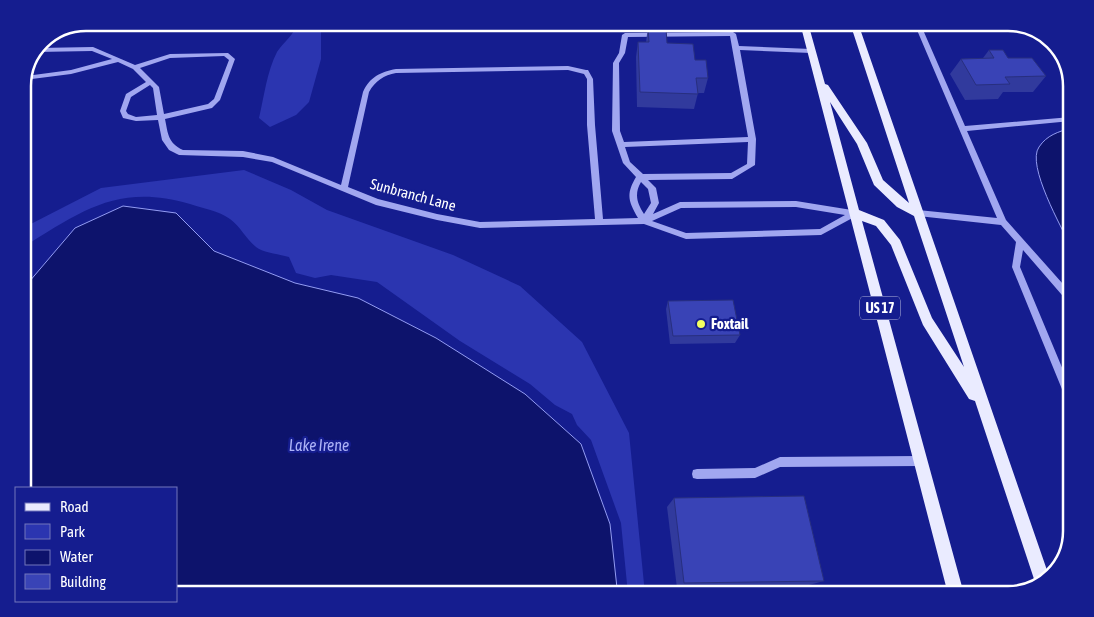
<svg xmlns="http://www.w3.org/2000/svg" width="1094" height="617" viewBox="0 0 1094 617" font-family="'Asap Condensed',sans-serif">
<rect width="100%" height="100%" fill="#151d8f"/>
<g fill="#2b35b0">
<path d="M297 23H321V59L309 102 296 115 270 127 259 118C264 97 267 71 277 52 284 41 294 36 297 23Z"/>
<path d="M244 170 291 190 327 210 453 255 520 286 582 342 629 433 645 594H628L621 523 591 440 577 425 572 414 555 405 530 384 460 341 377 282 331 275 315 278 296 273 289 257C279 254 263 253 256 247 246 239 240 226 230 219 219 211 202 208 190 204 118 183 82 211 23 247V228L101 188Z"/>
</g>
<g fill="#0d136c" stroke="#939cf3">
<path d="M1071 128V247C1062 228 1026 165 1039 147 1047 135 1058 132 1071 128Z"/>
<path d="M123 206 176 213 214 251 295 283 358 298 436 338 525 394 581 444 610 524 617 588 613 594H176V488H23V289L75 228Z"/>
</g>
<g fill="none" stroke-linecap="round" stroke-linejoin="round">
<g fill="#a1a7f0" fill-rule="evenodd">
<path d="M914 23H920L965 126 1071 117V121L967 131 1006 220 1071 293V303L1068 302 1023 250 1020 267 1071 389V403L1068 402 1066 399 1012 267 1016 242 1001 225 918 216 914 213 918 210 997 218Z"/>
<path d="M733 32 736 34 739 46 811 49 814 51 811 53 740 50 756 139 755 165 732 179 648 180 656 188 659 203 653 214 680 202 796 201 858 211 859 213 858 215 821 235 686 239 644 224 480 228 437 220 376 205 272 162 243 157 179 155 169 150 162 140 158 120 136 121 123 118 120 111 126 94 146 82 133 69 118 62 71 74 24 80 26 76 71 70 112 59 92 51 37 52 38 48 93 47 135 65 170 54 228 53 235 59 220 100 212 108 165 119C168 134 168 143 183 150L243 151 273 157 341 185 363 92C370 77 380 72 396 69L568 66 586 70H588L593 79 595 125 603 219 638 218C628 201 626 194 636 177L623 163 612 131 613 63 619 53 622 35 625 33ZM730 36 748 137 624 142 620 131 619 63 625 53 628 37ZM224 56 229 60 214 99 208 104 164 114 159 87 140 68 170 58ZM568 70 584 74 587 79V125L595 219 480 222 437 214 378 199 348 187 369 92C375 81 384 75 396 73ZM150 85 153 88 157 115 136 117 128 114 126 111 131 97ZM748 142 747 164 731 173 643 174 630 162 625 147ZM641 182 648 189 651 203 644 214C637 203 634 194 641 182ZM796 207 845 215 820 229 686 233 652 221 681 208Z"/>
<path d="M920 456 924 457 925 461 924 465 920 466 780 467 755 478 697 479 693 478 692 474 693 470 697 469 755 468 780 457Z"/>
</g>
<path fill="#eaebff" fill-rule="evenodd" d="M800 23H808L825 84 828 85 867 143 883 180 909 203 850 23H858L1049 576 1037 587 1035 582 975 401 969 399 923 325 891 245 876 226 862 221 964 594H948ZM830 102 857 144 874 185 897 207 914 216 964 367 932 318 900 240 884 220 859 210Z"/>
</g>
<g fill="#313a9d">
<path d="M418 22H440L439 26H419Z"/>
<path d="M466 22H489V25L466 26Z"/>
<path d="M648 27 667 43 695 60 708 78 704 93H698L694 109 637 107 636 57 638 42H646Z"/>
<path d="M989 50 1008 58 1046 76 1033 92H1003L998 99 965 100 950 74 961 59 983 58Z"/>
<path d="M668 301 740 335 735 343 670 344 666 309Z"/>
<path d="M674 498 824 581 809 585 677 588 667 507Z"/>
</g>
<g fill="#3943b6" stroke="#282f7f">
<path d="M648 27 666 28 667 43 693 44 695 60H706L708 78H696L698 94 640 92 638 42H649Z"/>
<path d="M989 50H1003L1008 58H1032L1046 76 1005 77 1010 84 976 85 961 59 994 58Z"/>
<path d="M733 300 740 335 673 336 668 301Z"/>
<path d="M804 496 824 581 684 583 674 498Z"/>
</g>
<circle fill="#f2ff60" stroke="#151d8f" stroke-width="2" cx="701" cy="324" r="5"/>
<g text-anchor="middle" stroke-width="4.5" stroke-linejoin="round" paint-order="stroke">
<rect fill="#151d8f" stroke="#b9bbdd" stroke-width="1" x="860" y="296.5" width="40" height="23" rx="4"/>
<g font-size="14" font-weight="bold" fill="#fff">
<text x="880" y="313">US 17</text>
</g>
<g font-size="15" fill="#fff" stroke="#151d8f">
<text transform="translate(413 195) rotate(15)" y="5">Sunbranch Lane</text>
</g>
<g font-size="15" font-weight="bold" fill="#fff" stroke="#151d8f" text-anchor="start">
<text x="711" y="329">Foxtail</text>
</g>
<g font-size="16" font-style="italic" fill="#adb3f7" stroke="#151d8f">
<text x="319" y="451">Lake Irene</text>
</g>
</g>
<path d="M0 0H1094V617H0ZM86 31H1008A55 55 0 0 1 1063 86V531A55 55 0 0 1 1008 586H86A55 55 0 0 1 31 531V86A55 55 0 0 1 86 31Z" fill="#151d8f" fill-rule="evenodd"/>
<path fill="none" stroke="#fff" stroke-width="2.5" d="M86 31H1008A55 55 0 0 1 1063 86V531A55 55 0 0 1 1008 586H86A55 55 0 0 1 31 531V86A55 55 0 0 1 86 31Z"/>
<rect x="15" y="487" width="162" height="115" fill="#151d8f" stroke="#7377bc"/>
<rect x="25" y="503" width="25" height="8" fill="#eaebff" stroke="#7377bc"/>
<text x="60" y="512" font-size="15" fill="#ffffff">Road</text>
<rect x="25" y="524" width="25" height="15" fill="#2b35b0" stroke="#7377bc"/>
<text x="60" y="537" font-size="15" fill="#ffffff">Park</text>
<rect x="25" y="550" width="25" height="15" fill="#0d136c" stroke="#7377bc"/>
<text x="60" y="562" font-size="15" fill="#ffffff">Water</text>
<rect x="25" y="574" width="25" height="15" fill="#3943b6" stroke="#7377bc"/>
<text x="60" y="587" font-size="15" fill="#ffffff">Building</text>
</svg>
